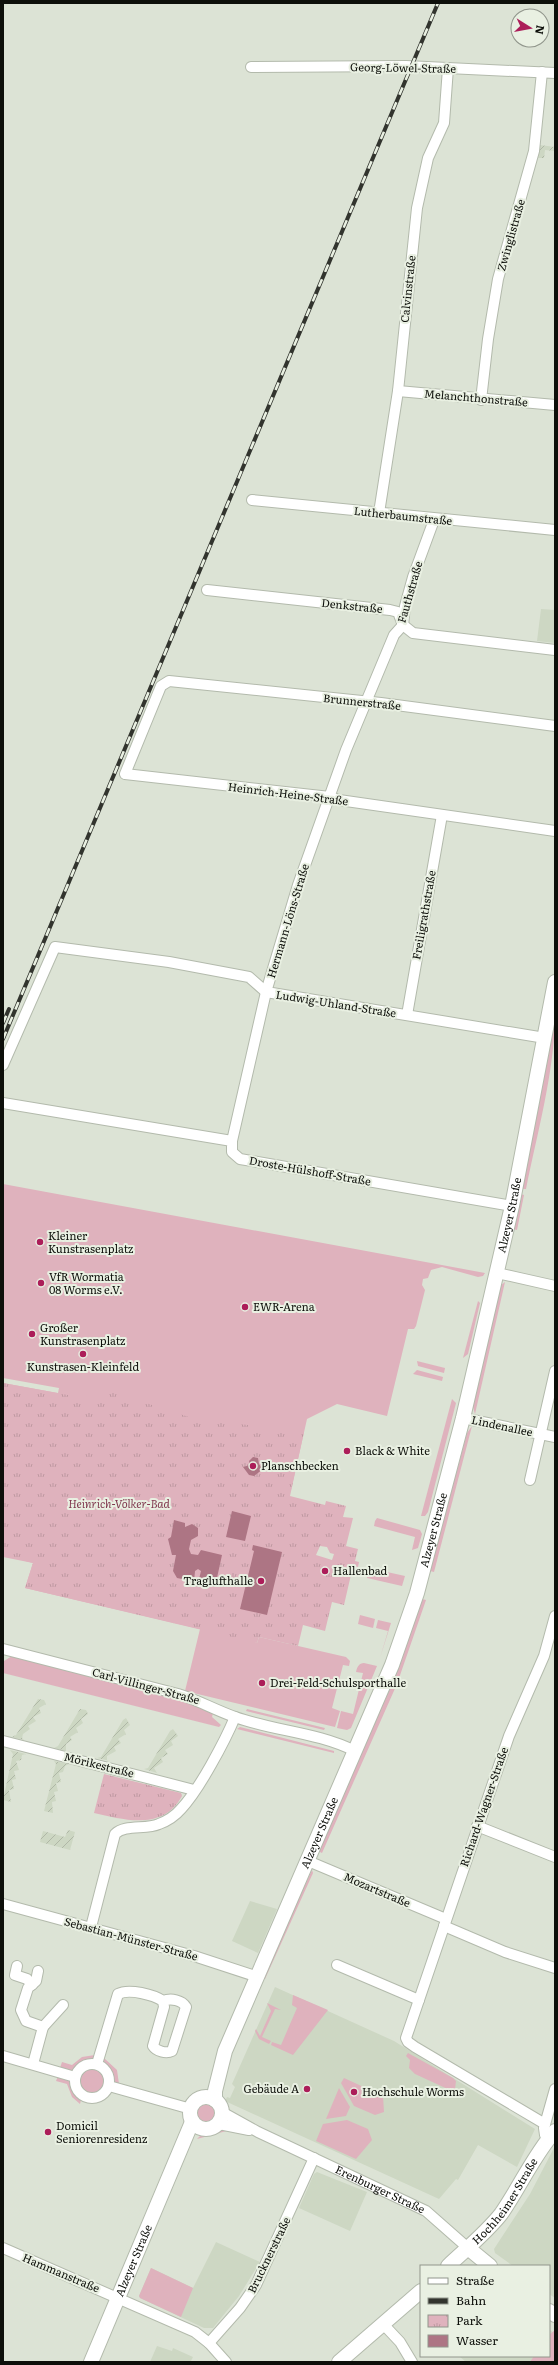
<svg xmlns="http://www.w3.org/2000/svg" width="558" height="2365" viewBox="0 0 558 2365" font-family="Literata,serif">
<defs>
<pattern id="industrial-furrows" width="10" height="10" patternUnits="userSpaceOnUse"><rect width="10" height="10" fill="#cdd7c3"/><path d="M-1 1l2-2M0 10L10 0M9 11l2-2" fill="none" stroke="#afb7a6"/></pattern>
<pattern id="park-tufts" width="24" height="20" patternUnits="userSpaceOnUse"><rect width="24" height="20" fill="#dfb2bd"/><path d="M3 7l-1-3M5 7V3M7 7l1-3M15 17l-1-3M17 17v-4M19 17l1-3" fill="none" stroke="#be98a1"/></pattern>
</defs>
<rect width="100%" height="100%" fill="#dce3d5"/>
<g fill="#cdd7c3">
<path d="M541 609 555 610V643L537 641Z"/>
<path d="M250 1901 277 1909 258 1953 232 1941Z"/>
<path d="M275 1987 394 2041 535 2129 517 2167 478 2145 458 2180 456 2179 439 2199 225 2101 227 2097 230 2098 235 2087 232 2084Z"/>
<path d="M555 2146V2298L549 2294V2266H513L495 2253 494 2249 530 2194Z"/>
<path d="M317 2172 367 2192 350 2231 299 2208 314 2174Z"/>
<path d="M216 2242 260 2262 239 2296 213 2328H204L140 2298 139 2296 151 2268 193 2288Z"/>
<path d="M549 2329 555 2334 554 2362H466L459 2356H549Z"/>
<path d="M157 2346 172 2351 173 2348 193 2357 191 2361 193 2362H150Z"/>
</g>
<g fill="url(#industrial-furrows)">
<path d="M540 145 555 147V151L545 150 544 158H538Z"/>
<path d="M38 1699 44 1700 46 1704 39 1708 41 1713 33 1717 36 1721 28 1726 30 1729 23 1734 22 1738 24 1740 12 1737 16 1735Z"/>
<path d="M80 1709 86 1710 88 1714 81 1719 83 1723 76 1728 78 1732 70 1737 72 1740 66 1744V1751L54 1748 58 1746Z"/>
<path d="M126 1718 130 1725 124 1730 126 1734 118 1739 121 1743 114 1747 116 1751 107 1756V1760L110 1761 97 1758 101 1757 123 1720Z"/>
<path d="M173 1729 178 1736 171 1741 173 1745 165 1750 168 1754 161 1758 163 1762 154 1768 157 1773 144 1769 148 1768 170 1731Z"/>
<path d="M10 1750 26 1754 22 1755 21 1760 16 1761 19 1770 14 1771 16 1779 12 1780 14 1789 9 1790 11 1802 3 1800 13 1754Z"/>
<path d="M54 1761 69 1764 65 1766 63 1772 59 1773 61 1782 56 1783 58 1791 54 1792 56 1801 52 1802 53 1813 44 1811 56 1764Z"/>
<path d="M68 1830 75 1832 70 1850 40 1842 43 1831 65 1837Z"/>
</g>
<g fill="#dfb2bd">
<path d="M555 1014C555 1070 537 1134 526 1189H522Z"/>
<path d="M3 1184 485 1273 483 1276 478 1277 442 1267 431 1270 428 1278 423 1279 422 1285 425 1290 416 1326 414 1329H408L387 1416 337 1404 307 1419 291 1490 3 1557V1383L58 1393 59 1388 3 1378Z"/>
<path d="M520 1194 524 1195 517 1230 513 1229Z"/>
<path d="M505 1282 475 1414 473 1407 500 1286Z"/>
<path d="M478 1301 480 1303 468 1354 463 1358Z"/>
<path d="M417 1361 445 1368 444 1373 418 1366Z"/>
<path d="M417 1370 443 1377 442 1381 413 1374Z"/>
<path d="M452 1399 456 1403 428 1512 425 1516H421Z"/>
<path d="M472 1426 434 1572 430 1571 467 1433Z"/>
<path d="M377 1518 420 1530 422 1534 418 1548 412 1550 415 1537 374 1526 375 1521Z"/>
<path d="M26 1532 257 1643 259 1637 346 1657 350 1661 349 1666 343 1665 332 1708 340 1711 335 1727 185 1691 200 1629 25 1588 33 1563 18 1559Z"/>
<path d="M369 1568 405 1576 402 1586 367 1578Z"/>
<path d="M422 1599 426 1600 397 1684 322 1853 318 1851 393 1682Z"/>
<path d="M360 1615 375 1619 373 1628 358 1624Z"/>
<path d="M378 1620 391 1623 380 1658 388 1631 376 1628Z"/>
<path d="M12 1656 177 1696 213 1713 212 1717 221 1725 219 1727 3 1673 4 1661Z"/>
<path d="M364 1663 377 1666 351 1728 347 1730 337 1728 341 1711 353 1714 363 1673 356 1672C357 1667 359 1663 364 1663Z"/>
<path d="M247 1709 325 1728 324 1730 246 1711Z"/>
<path d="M240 1727 334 1751V1753L237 1729Z"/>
<path d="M312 1870 313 1873 265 1979 262 1978Z"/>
<path d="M293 1995 328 2010 293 2055 271 2045 272 2042 281 2045 297 2008 292 2005Z"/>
<path d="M267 2003 281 2010 275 2009 262 2037 271 2041 269 2044 259 2039 255 2031 256 2029 260 2036 271 2011Z"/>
<path d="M408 2053 453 2078 456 2081 455 2089 452 2091 415 2074 409 2068 410 2060 406 2056Z"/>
<path d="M95 2055 94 2059 83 2061 73 2072 60 2068 62 2062 72 2065 82 2057Z"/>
<path d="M104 2058 117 2070 119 2084 115 2082 110 2068 102 2061Z"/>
<circle cx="92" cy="2081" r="12"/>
<path d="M58 2076 71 2079 73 2091 81 2100 80 2104 72 2097 67 2084 56 2081Z"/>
<path d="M344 2078 383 2096 384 2112 375 2115 354 2106 341 2083Z"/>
<path d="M339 2088 350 2107 346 2116 326 2119Z"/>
<circle cx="206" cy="2114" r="10"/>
<path d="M347 2120 368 2129 372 2140 356 2159 316 2141 323 2124Z"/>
<path d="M221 2128 230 2130 197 2139 202 2134Z"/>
<path d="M151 2268 193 2288 181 2317 140 2298 139 2296Z"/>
<path d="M555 2330V2361L530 2362 534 2356H549V2335Z"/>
</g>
<g fill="url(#park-tufts)" fill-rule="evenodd">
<path d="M3 1383 95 1400 100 1388 192 1418 304 1432 290 1496 325 1505 326 1501 346 1506 343 1517 353 1518 346 1546 358 1549 355 1561 359 1562 358 1567 353 1566 344 1605 332 1602 325 1631 303 1625 298 1646 259 1637 257 1643 25 1588 33 1563 3 1557ZM320 1546 327 1547 330 1553 334 1554 332 1560 316 1555Z"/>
<path d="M104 1774 181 1793 182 1796C163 1831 125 1820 94 1813Z"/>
</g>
<g fill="#ad7584">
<path d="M253 1457 258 1458 259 1464 263 1469 254 1476 249 1475 243 1467 250 1465 249 1461Z"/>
<path d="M232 1511 251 1516 245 1541 226 1537Z"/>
<path d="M174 1520 185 1523V1527L192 1524 198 1528V1536L191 1540 189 1549 191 1554 198 1555 201 1550 222 1555 215 1587 198 1583 201 1571 198 1569 195 1571 194 1582 184 1580V1575L182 1579 177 1578 173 1571 176 1555H172L168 1539 171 1537Z"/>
<path d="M253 1545 282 1552 267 1615 240 1609 254 1551 252 1550Z"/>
</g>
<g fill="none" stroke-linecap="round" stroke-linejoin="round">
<defs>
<g id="street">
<path d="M251 67 406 66 555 73"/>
<path d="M398 391 555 405"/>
<path d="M481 400 488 339 498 279 534 151 542 72"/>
<path d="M252 500 555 530"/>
<path d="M379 513 398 391 417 208 428 158 444 123 448 68"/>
<path d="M207 590 390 610 398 612 403 625 413 633 555 650"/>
<path d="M555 726 381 703 169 681 161 686 125 774 330 797 339 800 555 831"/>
<path d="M407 1015 442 815"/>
<path d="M3 1065 55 947 169 962 249 977 266 992 545 1038"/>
<path d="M3 1103 232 1141V1152L240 1159 512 1206"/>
<path d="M232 1141 266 992 298 885 346 750 394 635 403 625 405 606 413 577 434 520"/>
<path d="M497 1273 555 1286"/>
<path d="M463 1418 555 1437"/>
<path d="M530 1480 555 1371"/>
<path d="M3 1649 178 1694C198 1700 215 1710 235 1717 274 1731 317 1732 355 1751"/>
<path d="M3 1741 194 1790"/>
<path d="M477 1826 555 1857"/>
<path d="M308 1861 446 1919"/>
<path d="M3 1904 194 1956 258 1977"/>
<path d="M444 1926 505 1952 555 1968"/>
<path d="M91 1927 115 1834C125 1824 146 1830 159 1824 167 1821 175 1816 181 1809 199 1790 225 1741 235 1717"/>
<path d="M337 1965 419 2000"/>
<path d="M17 1966 15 1975 27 1979 32 1985"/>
<path d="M43 2027 63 2005"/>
<path d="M3 2056 75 2077"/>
<circle cx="92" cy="2081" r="17"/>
<path d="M33 2064 43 2027 26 2021 21 2010 28 1988 36 1981 38 1971"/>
<path d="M97 2064 118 1994C129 1988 154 1995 163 2001L164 2007 153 2046C156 2051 166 2054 172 2051L186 2007C182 2000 171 1998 163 2001"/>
<path d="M109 2086 191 2109"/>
<path id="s1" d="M222 2112 258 2132 426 2211 468 2248"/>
<path d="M219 2124 249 2130"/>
<path d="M545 2124 415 2047 408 2042 406 2038 509 1736 544 1656 555 1616"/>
<path d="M548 2138 545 2135 544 2128 555 2089"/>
<path d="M3 2248 195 2332 209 2343 226 2362"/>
<path d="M384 2325 400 2342 412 2362"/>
<path d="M209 2343 240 2308 256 2285 314 2158"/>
</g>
<g id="secondary">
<circle cx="206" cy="2113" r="16"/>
<path id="s2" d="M215 2100V2091L225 2051 392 1665 417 1593 463 1418 512 1206 555 982"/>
<path d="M468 2248 490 2266"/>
<path id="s3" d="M448 2266C466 2249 486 2233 501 2214 520 2187 533 2156 555 2131"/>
<path d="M549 2311 555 2315"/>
<path id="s4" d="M91 2362 192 2122"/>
<path d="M339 2362 421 2291"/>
</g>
</defs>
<use href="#street" stroke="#b3baac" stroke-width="12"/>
<use href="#secondary" stroke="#b3baac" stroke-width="16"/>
<use href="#street" stroke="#fff" stroke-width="10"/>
<use href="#secondary" stroke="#fff" stroke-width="14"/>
<defs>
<g id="rail">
<path d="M3 1023 9 1009"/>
<path d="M3 1039 438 3"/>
</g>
</defs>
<use href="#rail" stroke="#32342e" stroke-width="4"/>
<use href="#rail" stroke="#e9f0e2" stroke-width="2.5" stroke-dasharray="8" stroke-linecap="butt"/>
</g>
<g fill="#ac1d59" stroke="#e9f0e2" stroke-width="1.5">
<circle cx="40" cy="1242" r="4"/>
<circle cx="41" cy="1283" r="4"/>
<circle cx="245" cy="1307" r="4"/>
<circle cx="32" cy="1334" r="4"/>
<circle cx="83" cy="1354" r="4"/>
<circle cx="347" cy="1451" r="4"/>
<circle cx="253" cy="1466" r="4"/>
<circle cx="325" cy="1571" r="4"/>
<circle cx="261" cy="1581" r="4"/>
<circle cx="262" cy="1683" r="4"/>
<circle cx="307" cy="2089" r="4"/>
<circle cx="354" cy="2092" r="4"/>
<circle cx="48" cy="2132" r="4"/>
</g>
<g text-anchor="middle" stroke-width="4" stroke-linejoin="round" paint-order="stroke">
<g font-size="11" fill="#0d0f0a" stroke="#e9f0e2">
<text transform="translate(403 68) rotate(1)" y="4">Georg-Löwel-Straße</text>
<text transform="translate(511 235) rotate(-74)" y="4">Zwinglistraße</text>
<text transform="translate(408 289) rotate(-84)" y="4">Calvinstraße</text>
<text transform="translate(476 398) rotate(5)" y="4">Melanchthonstraße</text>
<text transform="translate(403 516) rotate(6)" y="4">Lutherbaumstraße</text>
<text transform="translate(410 592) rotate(-74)" y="4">Fauthstraße</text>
<text transform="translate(352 606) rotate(6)" y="4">Denkstraße</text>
<text transform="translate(362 702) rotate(6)" y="4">Brunnerstraße</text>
<text transform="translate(288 794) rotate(7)" y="4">Heinrich-Heine-Straße</text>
<text transform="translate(424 915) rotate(-80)" y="4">Freiligrathstraße</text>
<text transform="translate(288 921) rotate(-73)" y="4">Hermann-Löns-Straße</text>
<text transform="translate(336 1004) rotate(9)" y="4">Ludwig-Uhland-Straße</text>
<text transform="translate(310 1171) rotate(10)" y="4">Droste-Hülshoff-Straße</text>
<text dy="4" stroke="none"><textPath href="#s2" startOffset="936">Alzeyer Straße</textPath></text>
<text transform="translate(502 1426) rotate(12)" y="4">Lindenallee</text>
<text dy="4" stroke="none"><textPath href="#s2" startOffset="612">Alzeyer Straße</textPath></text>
<text transform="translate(146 1686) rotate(15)" y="4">Carl-Villinger-Straße</text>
<text transform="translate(99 1765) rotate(14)" y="4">Mörikestraße</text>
<text transform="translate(484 1807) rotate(-71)" y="4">Richard-Wagner-Straße</text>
<text dy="4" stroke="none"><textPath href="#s2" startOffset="288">Alzeyer Straße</textPath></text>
<text transform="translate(377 1890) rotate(23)" y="4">Mozartstraße</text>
<text transform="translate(131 1939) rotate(15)" y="4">Sebastian-Münster-Straße</text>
<text dy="4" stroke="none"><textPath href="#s1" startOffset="176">Erenburger Straße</textPath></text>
<text dy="4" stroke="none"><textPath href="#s3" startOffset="87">Hochheimer Straße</textPath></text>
<text transform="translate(269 2255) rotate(-64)" y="4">Brucknerstraße</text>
<text dy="4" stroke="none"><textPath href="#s4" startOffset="110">Alzeyer Straße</textPath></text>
<text transform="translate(61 2273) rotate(23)" y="4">Hammanstraße</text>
</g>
<g font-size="11" fill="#0d0f0a" stroke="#e9f0e2" text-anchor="start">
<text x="48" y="1240">Kleiner<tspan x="48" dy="13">Kunstrasenplatz</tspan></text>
<text x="49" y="1281">VfR Wormatia<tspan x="49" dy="13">08 Worms e.V.</tspan></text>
<text x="253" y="1311">EWR-Arena</text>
<text x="40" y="1332">Großer<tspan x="40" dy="13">Kunstrasenplatz</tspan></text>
<text x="83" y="1371" text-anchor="middle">Kunstrasen-Kleinfeld</text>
<text x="355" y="1455">Black &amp; White</text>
<text x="261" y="1470">Planschbecken</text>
<text x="333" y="1575">Hallenbad</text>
<text x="253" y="1585" text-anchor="end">Traglufthalle</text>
<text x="270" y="1687">Drei-Feld-Schulsporthalle</text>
<text x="299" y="2093" text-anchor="end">Gebäude A</text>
<text x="362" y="2096">Hochschule Worms</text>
<text x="56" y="2130">Domicil<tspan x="56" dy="13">Seniorenresidenz</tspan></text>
</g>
<g font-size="11" font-style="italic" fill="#80374e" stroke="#e9f0e2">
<text x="119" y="1508">Heinrich-Völker-Bad</text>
</g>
</g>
<rect width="558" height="2365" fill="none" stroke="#0d0f0a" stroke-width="8"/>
<rect x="420" y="2265" width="130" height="92" fill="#e9f0e2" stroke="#91968c"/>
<rect x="428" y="2278" width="20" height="6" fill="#ffffff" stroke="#91968c"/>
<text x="456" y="2285" font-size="12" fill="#0d0f0a">Straße</text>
<rect x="428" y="2298" width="20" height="6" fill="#32342e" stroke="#91968c"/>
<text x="456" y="2305" font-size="12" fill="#0d0f0a">Bahn</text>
<rect x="428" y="2315" width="20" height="12" fill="url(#park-tufts)" stroke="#91968c"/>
<text x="456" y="2325" font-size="12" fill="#0d0f0a">Park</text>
<rect x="428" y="2335" width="20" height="12" fill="#ad7584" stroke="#91968c"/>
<text x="456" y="2345" font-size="12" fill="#0d0f0a">Wasser</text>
<g transform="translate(530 28) rotate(101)"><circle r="19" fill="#e9f0e2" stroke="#91968c"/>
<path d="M0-3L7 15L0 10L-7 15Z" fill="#ac1d59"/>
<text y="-6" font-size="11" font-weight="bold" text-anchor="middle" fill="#0d0f0a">N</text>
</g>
</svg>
